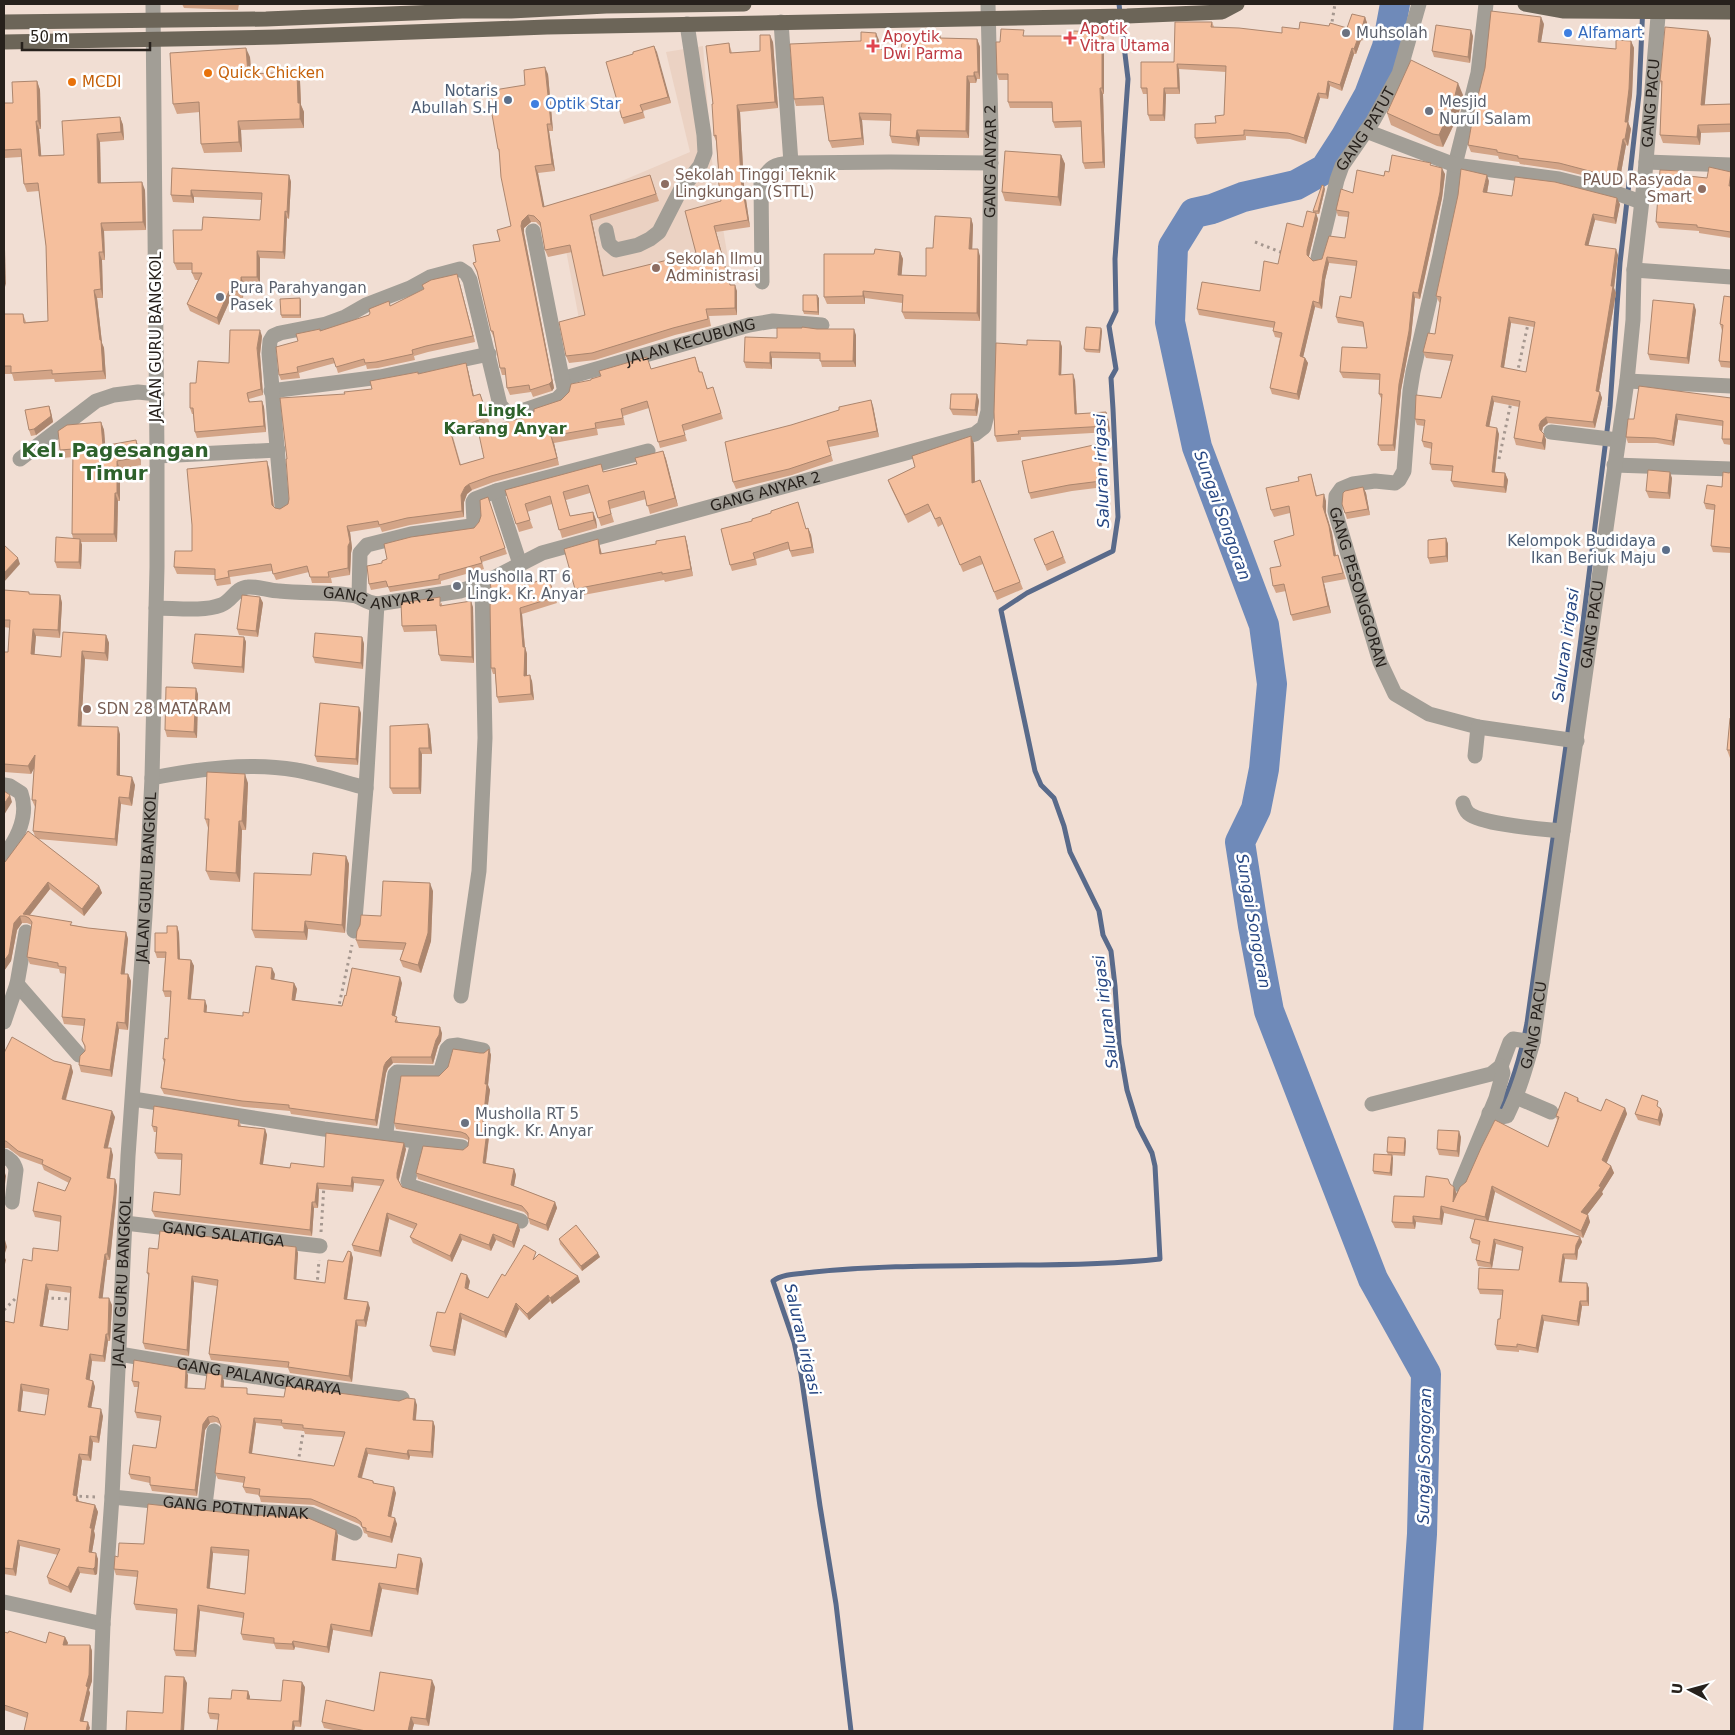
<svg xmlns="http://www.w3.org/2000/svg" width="1735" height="1735" viewBox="0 0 1735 1735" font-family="'DejaVu Sans',sans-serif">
<rect width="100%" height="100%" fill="#f1ded3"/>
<path fill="#ebd2c3" d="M703 46 712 161 731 277 579 319 558 208 690 152 666 52Z"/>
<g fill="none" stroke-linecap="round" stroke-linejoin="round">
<g stroke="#596a8a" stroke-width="5">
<path d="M1498 1113C1513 1084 1521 1055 1527 1023L1580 646 1610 407 1620 263 1639 94 1643 4"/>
<path d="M851 1731 836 1604 820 1506 801 1374 794 1342 773 1281C783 1273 801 1274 814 1272 882 1265 951 1266 1019 1265 1066 1265 1114 1264 1160 1259L1155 1166 1152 1153 1138 1126 1127 1090 1119 1044 1115 986 1111 951 1103 935 1099 911 1070 852 1064 826 1054 798 1041 785 1035 771 1001 610 1027 593 1113 551 1118 517 1113 409 1111 378 1116 369 1109 326 1116 311 1115 259 1128 79 1119 4"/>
</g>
<path stroke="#6f8ab9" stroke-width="30" d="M1395 4 1387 47 1369 95 1345 138 1325 169 1296 185 1243 197 1212 209 1194 213 1173 247 1170 322 1197 447 1264 625 1272 684 1264 769 1256 809 1240 842 1253 926 1269 1011 1373 1279 1426 1374 1422 1534 1408 1731"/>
<g stroke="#a5978f" stroke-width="3" stroke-dasharray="2.5 4" stroke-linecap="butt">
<path d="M1331 28 1335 4"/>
<path d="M1255 242 1283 253"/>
<path d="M1517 374 1528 324"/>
<path d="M1499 459 1511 402"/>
<path d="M338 1010 352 945"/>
<path d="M321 1232 324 1185"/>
<path d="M317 1286 319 1260"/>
<path d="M45 1298 74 1299"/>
<path d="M4 1310 17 1297H21"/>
<path d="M298 1463 304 1427"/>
<path d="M73 1496 97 1497"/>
</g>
<g stroke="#a29e96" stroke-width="15">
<path id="s1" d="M1486 4 1478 73 1455 165 1451 199 1440 255 1413 372 1410 391 1404 471 1399 480 1395 483 1375 481 1353 484 1341 489 1336 496 1335 511 1380 662 1395 694 1429 714 1478 727 1577 741"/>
<path d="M781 22 791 163"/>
<path d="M1366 131 1455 165 1559 179 1616 193 1641 202"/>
<path d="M1646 162 1731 165"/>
<path d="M606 230 609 244 616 250 638 245 650 239 659 232 680 191 700 166 705 153 704 135 687 24"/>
<path id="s2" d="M1318 258 1337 180 1342 166 1373 121 1399 74 1419 4"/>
<path d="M1634 270 1731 277"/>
<path d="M762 282 761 181C770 167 774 164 791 163L890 162 991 163"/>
<path id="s3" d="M562 379 749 325 773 321 822 325"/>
<path d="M1627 381 1731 386"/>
<path d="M271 391 380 377 489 354"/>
<path d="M1551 432 1618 440"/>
<path d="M157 456 278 450"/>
<path d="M20 459 96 401 114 395 138 392 157 394"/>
<path d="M1614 465 1731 469"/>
<path d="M496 491 520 564"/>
<path d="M282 506 269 353 270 341 273 336 280 333 326 324 345 317 366 305 410 288 430 277 460 269 466 273 470 280 500 405 507 413 512 414 557 399 564 392V388L533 231"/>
<path d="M359 597 360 553 367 545 411 534 471 526 474 522 473 502 475 499 496 491 648 451"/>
<path id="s4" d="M156 608C175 608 203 612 221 605 232 601 235 588 248 587 258 586 269 591 279 591 304 594 330 591 356 596 363 598 367 603 377 604L460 591 482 584 542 553 975 434 984 427 988 411 991 131 988 4"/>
<path d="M1475 756 1478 727"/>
<path d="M152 778C200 769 247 762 296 770 319 774 343 782 366 788"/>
<path d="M4 785 10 786 21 793C29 815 17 839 4 856"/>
<path d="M1463 803C1464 807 1465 810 1468 813 1482 825 1543 829 1563 831"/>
<path d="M354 931 366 788 377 604"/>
<path d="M17 984 79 1055"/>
<path d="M461 996 479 871 485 738 482 584"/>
<path d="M4 1022 17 984 26 932"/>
<path d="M1516 1097 1551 1112"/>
<path d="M133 1099 324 1129 462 1147"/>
<path d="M1372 1104 1491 1074 1501 1066 1510 1042 1513 1039 1533 1042"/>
<path id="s5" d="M1489 1113 1502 1117 1507 1116C1519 1092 1526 1067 1533 1042L1627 381 1633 320 1634 270 1645 174 1659 4"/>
<path d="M385 1138 395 1074 397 1072 438 1073 441 1070 447 1049 450 1046 458 1045 483 1050"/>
<path d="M418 1142 408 1181 410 1186 521 1221"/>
<path d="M4 1156C10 1159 14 1162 16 1170L12 1202"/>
<path d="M1460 1185 1496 1098 1503 1073 1501 1066"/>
<path id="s6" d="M125 1223 320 1246"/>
<path id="s7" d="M119 1354 311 1386 402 1398"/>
<path id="s8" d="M112 1497 267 1512 310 1514 355 1533"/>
<path d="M205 1505 214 1431"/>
<path d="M4 1602 103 1624"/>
<path id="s9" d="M99 1731 103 1624 112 1497 128 1156 145 916 152 778 157 567V456L153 4"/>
</g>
<g stroke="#6c6558" stroke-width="15">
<path d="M1525 4 1564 11 1731 12"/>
<path d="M4 22 266 19 462 11H511L606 6 744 4"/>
<path d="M4 42 277 37 547 27 1127 16 1222 12 1237 4"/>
</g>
</g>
<g fill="#d3a487" fill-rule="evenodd">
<path d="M182 4H239L238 10 184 8Z"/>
<path d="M1365 17 1367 23 1362 41 1361 40 1356 54H1354L1342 91 1330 86 1328 99 1320 98 1306 144 1290 139 1246 136V140L1197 144 1195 138 1216 123 1224 115 1226 72 1179 69 1180 94H1166L1165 121H1150L1148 115 1147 94H1143L1141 88 1174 62 1212 22 1214 27 1282 33 1299 29 1329 26 1347 28Z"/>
<path d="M1544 24 1541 42 1616 49 1631 41 1634 48 1632 95 1628 122 1631 129 1628 146 1626 145 1619 184 1561 170 1520 164 1519 162 1499 159 1498 156 1471 152 1468 145Z"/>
<path d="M1708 31 1711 39 1704 105 1731 104V132L1701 133 1700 145 1663 143 1660 135 1662 88 1660 81Z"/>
<path d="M1102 32 1104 38V94H1103L1105 168 1085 169 1083 163 1081 127 1055 128 1053 122 1052 108H1010L1008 102V80H999L997 74 1026 36H1073Z"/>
<path d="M940 35 941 38 977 39 980 47V79H977L976 83H970L969 138 920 137 919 146 892 143 890 136 891 121 862 120 864 145 832 148 829 141 824 105 796 106 794 99 879 40V49L901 51Z"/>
<path d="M1473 36 1470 63 1434 57 1432 51Z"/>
<path d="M773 42 778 108 740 112 744 186 750 227 716 232 730 285 737 291V315L709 316 711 326 675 335 595 360 569 363 566 356 585 315 572 252 548 257 545 250 541 227 536 222H531L524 228V233L554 388 552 391 533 397 531 392 510 395 507 388 506 375H502L500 368 494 338 491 331 478 275 473 263 476 262 500 241 511 226 500 155 498 149 525 85 548 74 553 131H549L555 171 538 173 544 207 650 175 659 201 592 221 604 276 696 253 721 201 716 141 714 136 713 104 729 43 732 53 760 51Z"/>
<path d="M654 46 671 103 643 111 645 118 624 124 622 118 633 54Z"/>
<path d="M250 57 251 73 300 81 301 105 304 112V128L241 130 242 152 204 153 201 144 200 112 177 114 173 104Z"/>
<path d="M37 81 40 90 41 129H39L41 156 64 155 120 117 123 125 124 140 100 142 101 183 145 190 146 230 104 231 105 260H102L103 298H97L102 343 104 348 106 379 55 382 54 379 14 381 12 374H4V314H23L26 322 48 321 46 246 39 191 27 192 24 184 21 157 4 158V103H13Z"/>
<path d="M1463 95 1458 116 1443 147 1437 146 1391 125 1387 113Z"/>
<path d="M1061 155 1065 164 1061 206 1005 201 1002 192Z"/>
<path d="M1432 166 1445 174 1442 198 1420 299 1415 298 1411 337 1401 390 1395 451H1381L1378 445 1382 400 1379 394 1380 380 1343 378 1340 372 1367 348 1364 327 1338 323 1336 317 1351 298 1356 266 1329 263 1325 280 1322 309 1315 307 1303 357 1305 358 1308 363 1299 400 1272 394 1270 388 1280 338 1275 337 1273 331 1274 328 1199 315 1197 309 1260 291 1303 227 1313 213V211L1325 189 1319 214H1316L1318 219 1309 256V257L1313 261 1322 259 1345 238 1348 217 1338 216 1336 210 1353 193 1389 172Z"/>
<path d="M172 168 289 175 291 182 289 219 287 218 285 259 260 258V284H244L243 298H231L219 325 190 311 187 304 198 280H195L192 273V270H177L174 263 202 230 260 220 261 200 194 197V203L173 202 171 195Z"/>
<path d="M1680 171 1681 175 1707 178 1731 172V238L1699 233V231L1659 228 1656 222Z"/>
<path d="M1489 181 1487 193 1512 196 1620 204 1616 224 1595 220 1588 245 1618 255 1614 288 1616 293 1599 391 1602 398 1595 428 1548 423 1543 427 1542 431 1546 440 1545 450 1516 445 1514 438 1519 407 1494 402 1489 427 1499 434 1495 472 1505 473 1508 480 1506 493 1454 487 1451 481 1452 471 1432 470 1430 464 1432 449 1424 447 1422 441 1424 426 1417 425 1415 419 1441 398 1451 361 1426 358 1423 352 1435 334 1440 303 1439 302 1436 296ZM1511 323 1534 327 1526 372 1504 368Z"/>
<path d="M971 218 973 225 972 249 980 256V321L905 319 902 312V303L865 298V304H827L824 297 874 254 900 252 903 259 901 275 926 276 933 248Z"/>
<path d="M457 274 475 342 428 352 414 356 415 360 378 368 367 369 366 365 338 373 335 363 299 373 300 378 281 380 279 375 298 341 320 331 369 315 390 306Z"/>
<path d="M1731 297V368L1721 367 1719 361 1722 331 1720 324Z"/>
<path d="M300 298 301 301V318H282L281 315Z"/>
<path d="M819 298V315L804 314 803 311Z"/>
<path d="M1696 310 1689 364 1650 360 1648 354Z"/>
<path d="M1101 328 1102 331 1100 353 1086 352 1084 349Z"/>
<path d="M856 335V367H822L820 359 772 358V369L746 368 744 362 777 338Z"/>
<path d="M262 336 260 354 263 395 249 399 250 402 262 401 264 407 266 432 197 438 195 432 193 414H192L190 408 196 383 229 363Z"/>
<path d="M1060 341 1062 347 1061 375 1075 380 1077 414 1106 412 1108 418 1110 432 1021 437V440L997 442 995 436 1027 345Z"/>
<path d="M695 357 700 372 708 389 715 394 723 419 684 431 687 441 660 448 649 408 623 416 625 425 597 429 598 435 554 443 559 465 494 482 472 490 467 494 464 502V517L410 525 382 532 380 527 350 532 352 548 351 553 350 575 331 578 332 583H312L309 572 276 580 272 571 230 577 231 584 217 586 215 580V575L177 574 174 567 192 551 269 468 274 506 275 508 280 509 288 504 289 499 287 459 345 394 372 389 418 374 466 363 468 370 474 396 480 394 490 424 453 437 461 465 484 458 525 417 534 412 651 369Z"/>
<path d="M977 394 979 401 977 416 953 415 950 409Z"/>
<path d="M1731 398V445L1724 444 1722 439 1723 426 1678 420 1674 446 1657 443H1628L1626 437 1634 419Z"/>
<path d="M49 406 51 412 53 422 36 435 31 436 29 430Z"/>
<path d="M873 406 879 437 829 447 833 461 792 475 736 489 733 482Z"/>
<path d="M101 422 104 430 105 446 139 448 141 465 120 469V501H118L117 542H81L82 545 81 569 57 568 55 562 73 538 72 534 73 457 63 458 60 450Z"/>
<path d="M971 436 974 444 975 482 980 480 1023 589 997 600 983 564 963 572 943 524 938 527 931 511 908 523 891 488 888 480 915 467Z"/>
<path d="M1100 450 1104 487 1072 491 1031 499 1029 493Z"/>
<path d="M663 451 666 459 678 506 650 514 646 499 610 509 614 522 601 526 590 493 566 500 570 516 593 512 596 520 597 528 562 538 552 504 527 512 533 528 519 532 505 490 604 472 637 464Z"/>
<path d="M1731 472V553L1713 552 1711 546 1714 510 1706 509 1704 503 1722 487 1729 473Z"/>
<path d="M1311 474 1317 496 1326 501V513L1332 533 1336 555H1338L1346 579 1324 583 1331 613 1293 621 1291 615 1286 591 1276 593 1273 586 1281 566 1294 535 1290 513 1274 517 1271 510 1299 481Z"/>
<path d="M1672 478 1670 499 1649 498 1646 491Z"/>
<path d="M1363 487 1366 493 1370 515 1347 519 1342 504Z"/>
<path d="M488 497 507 554 482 562 484 569 441 581V584L390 592 388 587 371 590 369 584 382 563 387 559 474 528 479 522Z"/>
<path d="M808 528 811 535 814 553 792 557 789 549 756 559 757 565 732 571 730 565 721 529Z"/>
<path d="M1053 531 1066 563 1047 571 1037 545Z"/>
<path d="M685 536 687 543 693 576 665 582 664 580 578 596 575 589 598 539 600 547 602 554 656 544Z"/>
<path d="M1446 538 1448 544V562L1430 564 1428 558Z"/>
<path d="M548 577 557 603 522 614 525 647 527 654V675L532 681 534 700 499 703 497 697 495 674H493L491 668 493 598 525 583 526 585Z"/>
<path d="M4 590 30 594 60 595 62 603 60 638 36 636 34 655 61 657 106 635 109 643 108 661 85 659 81 726 120 734V776L135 785 132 806 121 804 117 846 38 839 99 886 102 893 84 916 50 889 30 915 73 925 88 928 126 932 128 939 124 974H128L131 981 128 1030 119 1029 112 1077 81 1072 79 1065 85 1051V1048L82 1040 84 1026 64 1024 62 1017 66 974 60 973 59 969 30 964 27 957 32 925 27 923H22L17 930 11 961 4 971V862H5L35 836 33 831 35 807 32 800 34 768 31 774 4 772V652H8L10 628 4 627Z"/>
<path d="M260 597 263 603 258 637 239 635 237 629Z"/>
<path d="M442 603V606L473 607 474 663 441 661 439 655 436 631 404 632 402 626Z"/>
<path d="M244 637 246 642 244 673 194 669 192 663Z"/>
<path d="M362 637 364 644 363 669 315 663 313 657Z"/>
<path d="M198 694 197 738 167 737 165 730Z"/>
<path d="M361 713 358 765 317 762 315 756Z"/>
<path d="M1731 718V758H1730L1727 750Z"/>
<path d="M428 724 430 730 432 754H422L421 794H393L390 788Z"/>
<path d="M248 783 246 830H242L240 882 210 880 206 871 208 828 205 819Z"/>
<path d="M346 856 349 864 345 933 308 929 307 940 255 938 252 930 311 875Z"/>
<path d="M433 891 431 941 421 973 403 967 400 960 403 950 359 948 356 940 381 916Z"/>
<path d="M177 926 179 933 180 959 191 960 194 966 191 999 207 1006 206 1013 243 1016 249 1013 275 974 274 980 294 983 297 989 295 1000 342 1006 346 996 402 983 395 1016 399 1023 442 1033 441 1041 438 1046 433 1064 397 1063H393L388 1068 386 1073 377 1126 291 1114 290 1111 244 1107 164 1094 161 1088 164 1063 163 1059 168 1039 171 997H165L163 991 165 958H157L155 952 167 933Z"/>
<path d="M489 1049 491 1055 488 1085 490 1090 485 1122 488 1123 490 1129 486 1163 514 1169 516 1175 514 1186 555 1202 557 1208 548 1231 530 1224 528 1216 524 1212 418 1179 416 1173 463 1150 468 1146V1140L463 1138 396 1129 394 1123 439 1076 480 1053H484Z"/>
<path d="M4 1053 54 1061 71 1065 73 1072 66 1100 115 1117 108 1148 113 1155 110 1179H115L117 1186 116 1201 110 1260H107L102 1298 112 1305 110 1341H108L105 1362 92 1361 89 1380 93 1381 95 1387 91 1408 103 1416 99 1443 93 1442 91 1461 82 1460 77 1496 79 1501 95 1505 98 1512 94 1531 95 1535 92 1552 98 1559 97 1574 95 1575 80 1573 71 1593 49 1584 47 1577 58 1555 20 1546 16 1576 4 1574V1321L14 1323 32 1261 58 1251 61 1222 35 1217 33 1211 65 1191 69 1183 44 1170 42 1165 20 1157 8 1148H4ZM49 1290 71 1293 68 1330 43 1326ZM23 1391 48 1395 45 1415 21 1411Z"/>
<path d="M1578 1098 1580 1103 1601 1111 1625 1108 1627 1114 1606 1163 1611 1166 1614 1173 1602 1192 1603 1194 1587 1215H1588L1590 1222 1583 1238 1495 1192 1488 1221 1580 1237 1582 1242 1578 1250 1577 1260 1565 1259 1561 1282 1589 1288V1306H1582L1579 1326 1544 1321 1538 1353 1519 1350V1352L1497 1350 1495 1345 1500 1319 1503 1295 1480 1294 1478 1289 1519 1270 1522 1251 1496 1244 1492 1268 1478 1266 1476 1260 1479 1245 1472 1243 1470 1238 1475 1220 1444 1213 1442 1225 1416 1222 1415 1229 1395 1228 1392 1222 1424 1197 1450 1184 1457 1194 1456 1195 1466 1182 1548 1147 1557 1120 1556 1116Z"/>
<path d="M1660 1107 1663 1115 1660 1126 1638 1120 1635 1114Z"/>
<path d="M239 1120 241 1126 265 1129 267 1135 263 1164 290 1168 324 1167 406 1149 399 1179V1182L402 1187 520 1230 514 1248 496 1240 491 1251 462 1240 452 1262 413 1243 410 1237 414 1229 389 1219 381 1257 354 1251 352 1245 381 1186 354 1183 353 1192 319 1189 318 1208H314L312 1236 155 1217 152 1211 180 1195 182 1160 158 1159 155 1153 156 1132H154L152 1126Z"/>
<path d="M1461 1137 1459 1157 1439 1155 1437 1149Z"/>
<path d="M1406 1141 1405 1156 1391 1155H1392L1393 1158 1392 1176 1374 1174 1373 1171 1388 1155 1387 1152Z"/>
<path d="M559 1239 600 1257 582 1271 560 1244Z"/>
<path d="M296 1247 298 1253 296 1279 325 1283 351 1252 353 1258 347 1300 370 1308 366 1327 358 1326 352 1382 290 1373 288 1368 211 1360 209 1354 217 1286 194 1282 189 1356 145 1349 143 1343 149 1277 147 1273 158 1249Z"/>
<path d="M537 1256 578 1276 580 1282 552 1304 550 1301 529 1320 519 1309 506 1338 462 1319 455 1356 433 1352 430 1346 445 1313 470 1281 468 1290 488 1298 505 1276Z"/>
<path d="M188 1375 187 1388 205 1389 224 1381V1387L249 1394 284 1397 417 1405 416 1420 433 1421 435 1427 433 1458 410 1456 409 1460 368 1454 362 1478 373 1481 374 1483 396 1493 391 1517 397 1524 392 1543 368 1537 367 1534 364 1533 362 1527 359 1524 314 1505 261 1502 259 1495 246 1493 243 1487 244 1483 218 1479 215 1473 221 1426 220 1424 216 1422 210 1423 205 1430 197 1496 152 1491 150 1485V1483L131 1479 129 1474 156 1448 160 1421 137 1418 135 1412 138 1387H134L132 1381ZM256 1423 282 1426 284 1429 304 1431 305 1434 343 1437 334 1466 252 1454Z"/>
<path d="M336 1530 338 1536 335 1560 396 1568 423 1564 418 1595 382 1589 372 1637 333 1630 329 1653 295 1647 294 1650 276 1649 274 1644 243 1640 241 1634 243 1618 200 1611 196 1657 176 1656 174 1650 177 1614 136 1610 134 1604 137 1577 116 1575 114 1569 118 1557 144 1544ZM213 1553 248 1556 245 1594 210 1588Z"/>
<path d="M4 1632 46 1643 65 1637 68 1643 67 1645H90L92 1651V1681L89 1690 90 1693 83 1721 90 1728 27 1718 4 1710Z"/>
<path d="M305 1687 301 1727 210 1719 208 1713 231 1699 248 1691 250 1697 249 1699 281 1701Z"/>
<path d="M435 1687 429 1726 414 1724 412 1731H337L324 1728 322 1722 374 1711Z"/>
</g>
<g fill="#ac866e">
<path d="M1365 17 1367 23 1362 41 1360 35Z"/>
<path d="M1541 17 1544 24 1540 48 1538 42Z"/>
<path d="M1471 30 1473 36 1470 63 1468 57Z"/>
<path d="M1708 31 1711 39 1704 113 1701 105Z"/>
<path d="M1102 32 1104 38V94L1102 88Z"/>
<path d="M876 33 879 40 878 56 876 49Z"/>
<path d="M770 35 773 42 778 108 775 102Z"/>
<path d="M1359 35 1361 40 1356 54 1354 49Z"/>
<path d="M977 39 980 47V79L978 72Z"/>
<path d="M1631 41 1634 48 1632 95 1628 124V122L1631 129 1628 146 1625 139V122Z"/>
<path d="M654 46 657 52 671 103 668 97Z"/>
<path d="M246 48 250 57 252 83 248 74Z"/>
<path d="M1352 48 1354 54 1342 91 1340 85Z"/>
<path d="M1177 64 1179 69 1180 94 1178 88Z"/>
<path d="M545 67 548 74 553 131 551 124Z"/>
<path d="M297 72 300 81 301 105 304 112V128L300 119 298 103Z"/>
<path d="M974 72 977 79 976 83 974 76Z"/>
<path d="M967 76 970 83 969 138 966 131Z"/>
<path d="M37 81 40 90 41 129 38 121Z"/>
<path d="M1328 81 1330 86 1328 99 1326 94Z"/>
<path d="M1458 83 1463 95 1458 116 1443 147 1439 135Z"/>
<path d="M1100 88 1103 94 1105 168 1103 162Z"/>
<path d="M1164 88 1166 94 1165 121 1163 115Z"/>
<path d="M1318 93 1320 98 1306 144 1304 138Z"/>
<path d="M737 105 740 112 744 186 750 227 748 220 741 180Z"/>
<path d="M859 113 862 120 864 145 862 138Z"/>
<path d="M120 117 123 125 124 140 121 132Z"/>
<path d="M36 121 39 129 42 164 39 156Z"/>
<path d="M238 121 241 130 242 152 239 142Z"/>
<path d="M547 124 549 131 555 171 552 164Z"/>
<path d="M1698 125 1701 133 1700 145 1697 137Z"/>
<path d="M917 130 920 137 919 146 916 138Z"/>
<path d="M97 134 100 142 101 192 98 183Z"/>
<path d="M1623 139 1626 145 1619 184 1616 178Z"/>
<path d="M1061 155 1065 164 1061 206 1058 197Z"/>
<path d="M535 166 538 173 546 214 543 207Z"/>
<path d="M1442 168 1445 174 1442 198 1420 299 1418 293Z"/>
<path d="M1731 174V192L1729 186Z"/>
<path d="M289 175 291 182 289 219 287 212Z"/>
<path d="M1487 175 1489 181 1486 198 1483 192Z"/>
<path d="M142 182 145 190 146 230 143 222Z"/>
<path d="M1324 186 1325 189 1319 214 1318 211Z"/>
<path d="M191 190 194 197V203L191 196Z"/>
<path d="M1617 198 1620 204 1616 224 1614 218Z"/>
<path d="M285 211 287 218 285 259 283 252Z"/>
<path d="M1316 213 1318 219 1309 256V261L1307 255V250Z"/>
<path d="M1593 214 1595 220 1587 251 1585 245Z"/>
<path d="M528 215 531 222 524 228V233L554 388 552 391 549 384 521 226 522 221Z"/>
<path d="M590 215 592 221 605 283 603 276Z"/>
<path d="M971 218 973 225 972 256 969 249Z"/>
<path d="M101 223 104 231 105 260 103 252Z"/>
<path d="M714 226 716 232 732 291 730 285Z"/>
<path d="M4 246 5 249 6 287 4 280Z"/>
<path d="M978 249 980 256V321L977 313Z"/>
<path d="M1616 249 1618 255 1614 288 1616 293 1598 397 1596 391Z"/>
<path d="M257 251 260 258V284L257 277Z"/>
<path d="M99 252 102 260 103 298 101 289Z"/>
<path d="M900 252 903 259 901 282 898 275Z"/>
<path d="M1327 257 1329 263 1325 280 1322 309 1319 303 1323 274Z"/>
<path d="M457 274 459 280 475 342 473 336Z"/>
<path d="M241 277 244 284 243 298 241 291Z"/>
<path d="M735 285 737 291V315L735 308Z"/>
<path d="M94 290 97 298 102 343 104 348 106 379 103 371Z"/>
<path d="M229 291 231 298 219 325 217 318Z"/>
<path d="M863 291 865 298V304L863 296Z"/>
<path d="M1413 292 1415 298 1411 337 1401 390 1395 451 1393 445 1399 384Z"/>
<path d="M817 295 819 298V315L818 312Z"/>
<path d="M300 298 301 301V318L300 315Z"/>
<path d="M1313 301 1315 307 1302 362 1300 356Z"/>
<path d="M1694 304 1696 310 1689 364 1687 358Z"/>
<path d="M1509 317 1511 323 1503 373 1501 367Z"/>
<path d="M1101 328 1102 331 1100 353 1099 350Z"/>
<path d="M854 329 856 335V367L853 361Z"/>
<path d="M260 330 262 336 260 354 263 395 261 389 257 348Z"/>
<path d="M1060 341 1062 347 1061 381 1059 375Z"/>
<path d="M770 352 772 358V369L770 363Z"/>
<path d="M1305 358 1308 363 1299 400 1297 394Z"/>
<path d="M466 363 468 370 475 402 473 396Z"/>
<path d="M1073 374 1075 380 1077 420 1075 414Z"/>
<path d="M1600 392 1602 398 1595 428 1593 422Z"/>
<path d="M977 394 979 401 977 416 975 410Z"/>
<path d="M1492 396 1494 402 1488 433 1486 426Z"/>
<path d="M871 400 873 406 879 437 877 431Z"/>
<path d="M262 401 264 407 266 432 264 426Z"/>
<path d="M49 406 51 412 53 422 36 435 34 429Z"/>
<path d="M1106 412 1108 418 1110 432 1107 426Z"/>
<path d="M1676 414 1678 420 1674 446 1672 441Z"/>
<path d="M1546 417 1548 423 1543 427 1542 431 1540 430 1539 425 1541 421Z"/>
<path d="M101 422 104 430 106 454 103 446Z"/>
<path d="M1497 428 1499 434 1494 478 1492 472Z"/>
<path d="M1544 434 1546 440 1545 450 1542 443Z"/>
<path d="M551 436 554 443 559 465 557 458Z"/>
<path d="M971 436 974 444 975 490 972 483Z"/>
<path d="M136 440 139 448 141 465 139 457Z"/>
<path d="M1098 444 1100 450 1104 487 1101 481Z"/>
<path d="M663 451 666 459 678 506 675 498Z"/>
<path d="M117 461 120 469V501L117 493Z"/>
<path d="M267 461 269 468 274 511 272 505Z"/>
<path d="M1670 472 1672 478 1670 499 1668 493Z"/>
<path d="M1505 473 1508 480 1506 493 1504 487Z"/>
<path d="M469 484 472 490 467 494 464 502V517L462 511 461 495 465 487Z"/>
<path d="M1363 487 1366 493 1370 515 1368 509Z"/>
<path d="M115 493 118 501 117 542 114 534Z"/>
<path d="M1324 494 1326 501V513L1332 533 1337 562 1334 556 1323 507Z"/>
<path d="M593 512 596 520 597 528 594 520Z"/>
<path d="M347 526 350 532 352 548 351 553 350 575 348 568Z"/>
<path d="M808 528 811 535 814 553 812 547Z"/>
<path d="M685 536 687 543 693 576 691 569Z"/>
<path d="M1446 538 1448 544V562L1446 556Z"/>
<path d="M80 539 82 545 81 569 79 562Z"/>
<path d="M598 539 600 547 603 561 600 554Z"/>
<path d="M18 558 20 564 4 582V573Z"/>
<path d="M1322 577 1324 583 1331 613 1328 606Z"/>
<path d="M60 595 62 603 60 638 58 630Z"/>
<path d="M260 597 263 603 258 637 256 631Z"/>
<path d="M471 601 473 607 474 663 472 657Z"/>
<path d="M520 608 522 614 525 649V647L527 654V682L524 676 523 647Z"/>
<path d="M33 629 36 636 34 662 31 654Z"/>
<path d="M106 635 109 643 108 661 105 653Z"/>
<path d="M244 637 246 642 244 673 242 667Z"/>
<path d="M362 637 364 644 363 669 361 663Z"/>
<path d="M82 651 85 659 81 734 78 726Z"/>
<path d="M530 675 532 681 534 700 531 694Z"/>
<path d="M196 688 198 694 197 738 194 732Z"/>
<path d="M359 707 361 713 358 765 356 759Z"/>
<path d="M428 724 430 730 432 754 429 748Z"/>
<path d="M118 727 120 734V783L117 775Z"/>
<path d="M419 748 422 754 421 794 419 788Z"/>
<path d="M35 755 37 763 31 774 28 766Z"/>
<path d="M245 774 248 783 246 830 242 821Z"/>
<path d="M132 777 135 785 132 806 129 798Z"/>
<path d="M10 795 12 802 4 815V804Z"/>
<path d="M119 797 121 804 117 846 115 839Z"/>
<path d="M239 821 242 830 240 882 236 873Z"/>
<path d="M346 856 349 864 345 933 342 925Z"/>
<path d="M48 882 50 889 28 917 23 914Z"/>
<path d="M430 883 433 891 431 941 421 973 418 965Z"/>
<path d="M99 886 102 893 84 916 82 909Z"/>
<path d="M20 916 22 923 17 930 11 961 4 971V961L14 923Z"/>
<path d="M305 921 308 929 307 940 304 932Z"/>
<path d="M177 926 179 933 180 965 178 959Z"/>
<path d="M126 932 128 939 124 981 121 974Z"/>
<path d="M191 960 194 966 190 1005 188 999Z"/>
<path d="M272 968 275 974 273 986 271 979Z"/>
<path d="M128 974 131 981 128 1030 125 1023Z"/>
<path d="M400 977 402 983 394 1021 392 1015Z"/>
<path d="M294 983 297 989 294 1006 292 1000Z"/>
<path d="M205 1000 207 1006 206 1018 204 1012Z"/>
<path d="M117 1022 119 1029 112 1077 110 1070Z"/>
<path d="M440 1027 442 1033 441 1041 438 1046 433 1064 431 1057Z"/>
<path d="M489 1049 491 1055 488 1085 490 1090 485 1128 483 1122 485 1084Z"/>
<path d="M391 1057 393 1063 388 1068 386 1073 377 1126 375 1120 384 1066 386 1062Z"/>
<path d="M71 1065 73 1072 64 1105 62 1099Z"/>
<path d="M1625 1108 1627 1114 1605 1167 1602 1160Z"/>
<path d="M1661 1109 1663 1115 1660 1126 1658 1120Z"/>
<path d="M112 1111 115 1117 106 1154 104 1148Z"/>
<path d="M488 1123 490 1129 485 1168 483 1163Z"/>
<path d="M265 1129 267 1135 262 1170 260 1164Z"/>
<path d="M1459 1131 1461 1137 1459 1157 1457 1151Z"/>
<path d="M1405 1138 1406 1141 1405 1156 1404 1153Z"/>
<path d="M404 1143 406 1149 399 1179V1184L397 1178V1173Z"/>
<path d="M111 1148 113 1155 109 1185 107 1178Z"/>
<path d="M1392 1155 1393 1158 1392 1176 1390 1173Z"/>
<path d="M1611 1166 1614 1173 1602 1192 1603 1194 1584 1219 1581 1212Z"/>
<path d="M514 1169 516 1175 513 1191 511 1185Z"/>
<path d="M4 1170 6 1176 4 1192Z"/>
<path d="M352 1177 354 1183 353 1192 351 1186Z"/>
<path d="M115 1179 117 1186 116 1201 110 1260 107 1254Z"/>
<path d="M317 1183 319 1189 318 1208 315 1202Z"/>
<path d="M1492 1186 1495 1192 1488 1223 1485 1217Z"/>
<path d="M1454 1187 1457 1194 1455 1208 1453 1202Z"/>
<path d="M312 1202 314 1208 312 1236 310 1230Z"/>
<path d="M555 1202 557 1208 548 1231 546 1225Z"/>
<path d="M1441 1206 1444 1213 1442 1225 1440 1219Z"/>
<path d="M387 1213 389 1219 381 1257 379 1251Z"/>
<path d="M1588 1215 1590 1222 1583 1238 1581 1231Z"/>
<path d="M1413 1216 1416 1222 1415 1229 1413 1223Z"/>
<path d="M518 1224 520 1230 514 1248 512 1242Z"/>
<path d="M460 1234 462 1240 452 1262 450 1256Z"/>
<path d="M493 1234 496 1240 491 1251 489 1245Z"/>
<path d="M1580 1237 1582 1242 1578 1250 1577 1260 1575 1254 1576 1245Z"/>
<path d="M1494 1239 1496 1244 1492 1268 1490 1263Z"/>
<path d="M5 1240 7 1247 4 1256 6 1260 4 1268V1244Z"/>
<path d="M296 1247 298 1253 296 1285 294 1279Z"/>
<path d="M351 1252 353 1258 346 1305 344 1299Z"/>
<path d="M598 1253 600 1257 582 1271 581 1266Z"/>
<path d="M105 1254 107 1260 102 1304 99 1298Z"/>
<path d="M1563 1254 1565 1259 1561 1287 1559 1282Z"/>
<path d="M467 1275 470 1281 467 1294 465 1288Z"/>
<path d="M192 1276 194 1282 189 1356 187 1350Z"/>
<path d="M578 1276 580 1282 552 1304 550 1298Z"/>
<path d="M1587 1283 1589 1288V1306L1587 1301Z"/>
<path d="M46 1284 49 1290 42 1332 40 1326Z"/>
<path d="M548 1295 550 1301 529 1320 527 1314Z"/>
<path d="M109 1298 112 1305 110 1341 108 1334Z"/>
<path d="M1580 1301 1582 1306 1579 1326 1577 1321Z"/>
<path d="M368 1302 370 1308 366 1327 364 1320Z"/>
<path d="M516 1303 519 1309 506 1338 504 1332Z"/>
<path d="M460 1313 462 1319 455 1356 453 1350Z"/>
<path d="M1542 1315 1544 1321 1538 1353 1536 1348Z"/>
<path d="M356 1320 358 1326 352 1382 349 1376Z"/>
<path d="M106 1334 108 1341 105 1362 103 1356Z"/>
<path d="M90 1354 92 1361 89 1386 86 1379Z"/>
<path d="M186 1369 188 1375 187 1394 185 1388Z"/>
<path d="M222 1375 224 1381 223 1393 221 1387Z"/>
<path d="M93 1381 95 1387 90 1414 88 1407Z"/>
<path d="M21 1384 23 1391 20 1417 18 1411Z"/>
<path d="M415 1399 417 1405 415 1426 413 1420Z"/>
<path d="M101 1409 103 1416 99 1443 97 1437Z"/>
<path d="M208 1417 210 1423 205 1430 197 1496 195 1490 203 1424Z"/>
<path d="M254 1418 256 1423 251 1459 249 1453Z"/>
<path d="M433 1421 435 1427 433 1458 431 1452Z"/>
<path d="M90 1436 93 1442 91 1461 88 1455Z"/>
<path d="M366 1448 368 1454 360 1483 358 1477Z"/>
<path d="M408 1450 410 1456 409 1460 407 1454Z"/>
<path d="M79 1454 82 1460 77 1496 79 1502 78 1507 73 1495Z"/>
<path d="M394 1487 396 1493 390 1522 388 1516Z"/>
<path d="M95 1505 98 1512 94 1531 95 1535 91 1558 89 1552 90 1528Z"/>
<path d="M395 1518 397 1524 392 1543 390 1537Z"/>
<path d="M336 1530 338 1536 335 1566 332 1560Z"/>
<path d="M18 1540 20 1546 16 1576 13 1569Z"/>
<path d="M211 1547 213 1553 209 1594 207 1588Z"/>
<path d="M96 1553 98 1559 97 1574 95 1575 93 1569Z"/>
<path d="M421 1558 423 1564 418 1595 416 1589Z"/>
<path d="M78 1567 80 1573 71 1593 68 1587Z"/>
<path d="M379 1583 382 1589 372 1637 370 1631Z"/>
<path d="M198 1605 200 1611 196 1657 194 1651Z"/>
<path d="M331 1624 333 1630 329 1653 327 1647Z"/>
<path d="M65 1637 68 1643 65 1651 63 1645Z"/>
<path d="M293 1641 295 1647 294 1650 292 1644Z"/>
<path d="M90 1645 92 1651V1681L89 1690 90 1693 82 1727 80 1721 86 1686Z"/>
<path d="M184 1677 187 1683 184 1731H181Z"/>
<path d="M432 1680 435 1687 429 1726 426 1719Z"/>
<path d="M302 1682 305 1687 301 1727 299 1721Z"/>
<path d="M248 1691 250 1697 249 1705 247 1699Z"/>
<path d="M411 1717 414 1724 412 1731H408Z"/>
<path d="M293 1721 295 1727 294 1731H292Z"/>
<path d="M88 1722 90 1728 89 1731H86Z"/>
</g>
<g fill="#f5bf9d" stroke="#ac866e" fill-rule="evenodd">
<path d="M1491 11 1541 17 1538 42 1616 49V40L1631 41 1629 89 1625 122H1628L1625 139H1623L1616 178 1559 163 1518 158V156L1497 152V150L1468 145 1473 116 1485 68Z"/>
<path d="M1352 14 1365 17 1360 35H1359L1354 49 1352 48 1340 85 1328 81 1326 94 1318 93 1304 138 1288 133 1244 130V135L1195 138V124L1216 123 1215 116 1224 115 1226 66 1177 64 1178 88H1164L1163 115H1148L1147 88H1141V62H1174L1175 22H1212L1211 27 1239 28 1282 33V27L1299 29 1300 22 1329 26 1330 23 1347 28Z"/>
<path d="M1436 25 1471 30 1468 57 1432 51Z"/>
<path d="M1665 27 1708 31 1701 105 1731 104V124L1698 125 1697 137 1660 135 1662 81H1660Z"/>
<path d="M1001 29 1024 30 1023 36H1073V31L1102 32V88H1100L1103 162 1083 163 1081 121 1053 122 1052 102H1008V74H997L996 42H1000Z"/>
<path d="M861 32 876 33V49L901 51 903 33 940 35V38L977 39 978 72H974V76H967L966 131 917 130 916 138 890 136 891 114 859 113 862 138 829 141 823 97 794 99 790 44 861 41Z"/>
<path d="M760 35H770L775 102 737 105 741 180 748 220 714 226 730 285H735V308L706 309 708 319 673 328 592 353 566 356 559 322 585 315 570 245 545 250 540 222 534 216 528 215 522 221 521 226 552 381 549 384 530 390 529 385 507 388 505 368H500L493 331H491L477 271 473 263 476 262 473 245 500 241 497 230 511 226 501 177 499 149H498L488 91 525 85 524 70 545 67 551 124H547L552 164 535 166 543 207 650 175 656 194 590 215 603 276 696 253 685 211 721 201 718 177 719 176 716 135 714 136 712 104H713L706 46 729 43 730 53 760 51Z"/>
<path d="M654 46 668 97 640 105 643 112 622 118 606 62 633 54V52Z"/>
<path d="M246 48 248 74 297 72 298 103H300V119L238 121 239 142 201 144 199 102 173 104 170 53Z"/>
<path d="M1411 60 1458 83 1453 104 1439 135 1433 134 1387 113Z"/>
<path d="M37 81 38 121H36L39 156 64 155 62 121 120 117 121 132 97 134 98 183 142 182 143 222 101 223 103 252H99L101 289 94 290 100 340H101L103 371 52 374V370L11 373V366H4V314H23L24 323 48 321 46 246 38 183 24 184 21 149 4 150V103H13L12 82Z"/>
<path d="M1005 151 1061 155 1058 197 1002 192Z"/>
<path d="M1392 155 1431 163 1430 165 1442 168 1440 192 1418 293 1413 292 1409 331 1399 384 1393 445H1378L1382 394H1379L1380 374 1340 372 1342 347 1367 348 1363 322 1336 317 1340 296 1351 298 1357 261 1327 257 1323 274 1319 303 1313 301 1300 356 1305 358 1297 394 1270 388 1282 333 1273 331 1275 322 1197 309 1202 282 1260 291 1264 261 1278 264 1287 223 1303 227 1307 211 1316 213 1307 250V255L1313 261 1322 259 1329 236 1345 238 1349 212 1336 210 1341 189 1353 193 1357 170 1384 176 1385 171 1389 172Z"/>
<path d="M1709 167 1731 172 1729 186H1731V232L1697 227V225L1656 222 1660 170 1680 171 1679 175 1707 178Z"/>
<path d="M172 168 289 175 287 212 285 211 283 252 257 251V277H241V291H229L217 318 187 304 202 273H192V263H174L173 230H202L203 217 260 220 262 193 191 190V196L171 195Z"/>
<path d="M1461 169 1487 175 1483 192 1512 196 1515 177 1555 182 1617 198 1614 218 1593 214 1585 245 1616 249 1611 286H1613L1596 391 1600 392 1593 422 1546 417 1541 421 1539 425 1540 430 1544 434 1542 443 1514 438 1520 401 1492 396 1486 426 1497 428 1492 472 1505 473 1504 487 1451 481 1453 466 1430 464 1432 443 1422 441 1425 420 1415 419 1416 395 1441 398 1453 355 1423 352 1428 333 1435 334 1441 297 1436 296 1458 195ZM1509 317 1535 322 1526 372 1501 367Z"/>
<path d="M1322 185 1324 186 1318 211H1313Z"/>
<path d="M935 216 971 218 969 249H978L977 313 902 312 903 295 863 291V296L824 297V254H874L875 249 900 252 898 275 926 276V248H933Z"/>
<path d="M457 274 473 336 426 346 412 350 413 354 376 362 365 363 364 359 336 367 333 358 297 367 298 372 279 375 276 347 298 341 296 334 320 329V331L369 315 370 313 369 309 389 301 390 306 424 289 422 285 431 280Z"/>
<path d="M803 295H817L818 312 803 311Z"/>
<path d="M1724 296 1731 297V362L1719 361 1723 325 1720 324Z"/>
<path d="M300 298V315H281L280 299Z"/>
<path d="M1653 300 1694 304 1687 358 1648 354Z"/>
<path d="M802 327 817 329H854L853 361H820V353L770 352V363L744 362 745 337 777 338V328H802Z"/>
<path d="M1086 327 1101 328 1099 350 1084 349Z"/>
<path d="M230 330H260L257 348 261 389 247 393 249 402 262 401 264 426 195 432 193 408H190V383H196L198 361 229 363Z"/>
<path d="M1027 340 1060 341 1059 375 1073 374 1075 414 1106 412 1107 426 1018 431 1019 434 995 436 994 412 996 343 1027 345Z"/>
<path d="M647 357 651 369 695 357 699 372H702L707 389 713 387 721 413 682 425 685 435 658 442 647 401 621 409 623 418 595 423 596 428 551 436 557 458 491 476 469 484 465 487 461 495 462 511 407 518 379 525 378 521 347 526 350 542 348 546V568L328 572 329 577H310L307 566 273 574 271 564 228 571 229 577 215 580V569L174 567 175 551H192V525L187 469 267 461 272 505 275 508 280 509 288 504 289 499 286 459H287L280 398 345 394 344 392 372 389 370 381 418 372V374L466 363 473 396 480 394 488 417 450 430 460 465 484 458 478 430 525 417V414L534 412V409L561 400 569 392 571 384 591 380V379L601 376 599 371Z"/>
<path d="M1639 386 1731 398V439H1722L1723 421 1676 414 1672 441 1655 438 1626 437 1628 419H1634Z"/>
<path d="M951 394H977L975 410 950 409Z"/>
<path d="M871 400 877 431 827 441 831 455 789 469 733 482 725 442 791 425 839 410V407Z"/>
<path d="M49 406 51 416 34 429 29 430 25 410Z"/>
<path d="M101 422 103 446 136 440 139 457 117 461V493H115L114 534H72L73 449 60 450 58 431 67 425Z"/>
<path d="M971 436 972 483 980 480 1020 582 994 592 980 556 960 565 940 517 935 519 928 504 905 515 888 480 915 467 912 456Z"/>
<path d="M1098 444 1101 481 1069 485 1029 493 1022 461Z"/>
<path d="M663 451 675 498 647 506 644 491 608 501 611 514 598 518 588 485 563 492 570 516 593 512 594 520 559 530 550 496 525 504 530 520 516 524 505 490 601 464 603 472 637 464 635 458Z"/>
<path d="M1648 470 1670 472 1668 493 1646 491Z"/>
<path d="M1723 472 1729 473 1731 472V548L1711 546 1715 505 1704 503 1707 485 1722 487Z"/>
<path d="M1311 474 1316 496 1324 494 1323 507 1329 526 1334 556 1338 555 1343 573 1322 577 1328 606 1291 615 1284 584 1273 586 1270 568 1281 566 1274 541 1294 535 1289 506 1271 510 1266 488 1299 481 1298 477Z"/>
<path d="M1363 487 1368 509 1345 513 1342 504 1343 493 1345 491Z"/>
<path d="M488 497 505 548 480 557 482 563 439 575V579L388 587 386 581 369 584 367 566 382 563V561L387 559 384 544 411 537 474 528 479 522 481 516 480 500Z"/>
<path d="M798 502 806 529 808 528 812 547 790 551 788 542 753 553 755 559 730 565 721 529 752 521V519L771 513V511Z"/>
<path d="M1053 531 1063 557 1045 565 1034 539Z"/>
<path d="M685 536 691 569 662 574V572L575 589 564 549 598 539 600 554 656 544V541Z"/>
<path d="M56 537 80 539 79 562H55Z"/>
<path d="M1446 538V556L1428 558V540Z"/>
<path d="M4 545 18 558 4 573Z"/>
<path d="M523 577 525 586 548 577 555 597 520 608 523 647H525L524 676 530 675 531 694 497 697 495 668H491L490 598H493L490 583Z"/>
<path d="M4 590 29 592V594L60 595 58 630 33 629 31 654 61 657 63 632 106 635 105 653 82 651 78 726 118 727 117 775 132 777 129 798 119 797 115 839 33 831 36 800H32L35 755 28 766 4 764V652H8L10 620H4Z"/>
<path d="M242 595 260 597 256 631 237 629Z"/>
<path d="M440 597V606L471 601 472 657 439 655 436 625 402 626 401 603Z"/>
<path d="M315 633 362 637 361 663 313 657Z"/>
<path d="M195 634 244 637 242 667 192 663Z"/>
<path d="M166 687 196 688 194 732 165 730Z"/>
<path d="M320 703 359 707 356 759 315 756Z"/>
<path d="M1730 718H1731V750H1727Z"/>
<path d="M428 724 429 748H419V788H390V726Z"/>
<path d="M207 772 245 774 242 821H239L236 873 206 871 209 819H205Z"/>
<path d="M4 791 10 795 4 804Z"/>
<path d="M28 831 99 886 82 909 48 882 23 914 72 922 70 925 88 928 126 932 121 974H128L125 1023 117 1022 110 1070 79 1065 80 1056 85 1051V1046L82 1040 85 1019 62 1017 66 967 58 966V963L27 957 32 922 29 918 25 916H20L14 923 9 954 4 961V862H5Z"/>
<path d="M313 853 346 856 342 925 305 921 304 932 252 930 254 873 311 875Z"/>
<path d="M383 881 430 883 428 933 418 965 400 960 406 943 356 940 357 931 360 925 361 915 381 916Z"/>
<path d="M167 926H177L178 959 191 960 188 999 205 1000 204 1012 243 1016V1012L249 1013 256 966 272 968 271 979 294 983 292 1000 342 1006 345 995 346 996 352 968 400 977 392 1015 397 1017 395 1022 440 1027 439 1035 436 1040 431 1057H391L386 1062 384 1066 375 1120 289 1108V1105L242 1101 161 1088 165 1059H163L165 1038 168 1039 171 991H163L166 952H155V933H167Z"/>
<path d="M12 1037 54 1061 71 1065 62 1099 112 1111 104 1148H111L107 1178 115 1179 114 1195 107 1254H105L99 1298H109L108 1334H106L103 1356 90 1354 86 1379 93 1381 88 1407 101 1409 97 1437 90 1436 88 1455 79 1454 73 1495 77 1496 76 1501 95 1505 90 1528H92L89 1552 96 1553 95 1567 93 1569 78 1567 68 1587 47 1577 60 1549 18 1540 13 1569 4 1568V1321L14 1323 23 1259 32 1261 33 1248 58 1251 61 1216 33 1211 38 1182 65 1191 71 1178 42 1164 43 1160 18 1151 6 1141H4V1053ZM46 1284 71 1287 68 1330 40 1326ZM21 1384 49 1389 45 1415 18 1411Z"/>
<path d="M453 1049 480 1053H484L489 1049 485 1084H487L483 1122 488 1123 483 1163 514 1169 511 1185 555 1202 546 1225 528 1218V1213L522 1206 416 1173 423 1146 463 1150 468 1146 469 1138 466 1134 461 1132 394 1123 401 1076H439L448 1067Z"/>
<path d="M1565 1092 1578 1098 1577 1101 1601 1111 1606 1099 1625 1108 1602 1160 1611 1166 1599 1186 1601 1187 1581 1212 1588 1215 1581 1231 1492 1186 1485 1217 1441 1206 1440 1219 1413 1216V1223L1392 1222 1394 1196 1424 1197 1426 1176 1448 1179 1450 1184 1454 1187 1453 1202 1460 1187 1466 1182 1481 1148 1495 1120 1548 1147 1559 1117 1556 1116Z"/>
<path d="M1642 1095 1658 1101 1657 1106 1661 1109 1658 1120 1635 1114Z"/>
<path d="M154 1106 239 1120 238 1126 265 1129 260 1164 290 1168 291 1163 324 1167 326 1133 404 1143 397 1173V1178L402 1187 518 1224 512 1242 493 1234 489 1245 460 1234 450 1256 410 1237 417 1224 387 1213 379 1251 352 1245 384 1180 352 1177 351 1186 317 1183 315 1202H312L310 1230 152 1211 154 1192 180 1195 182 1154 155 1153 157 1127 152 1126Z"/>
<path d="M1438 1130 1459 1131 1457 1151 1437 1149Z"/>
<path d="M1388 1137 1405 1138 1404 1153 1387 1152Z"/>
<path d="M1374 1154 1392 1155 1390 1173 1373 1171Z"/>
<path d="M1475 1219 1580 1237 1576 1245 1575 1254H1563L1559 1282 1587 1283V1301H1580L1577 1321 1542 1315 1536 1348 1517 1344V1347L1495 1345 1498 1319H1500L1503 1290 1478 1289 1479 1268 1519 1270 1523 1247 1494 1239 1490 1263 1476 1260 1480 1241 1470 1238Z"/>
<path d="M576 1225 598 1253 581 1266 559 1239Z"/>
<path d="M160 1231 296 1247 294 1279 325 1283 328 1260 343 1262 348 1251 351 1252 344 1299 368 1302 364 1320H356L349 1376 288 1367 289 1362 209 1354 218 1280 192 1276 187 1350 143 1343 149 1273H147L149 1248 158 1249Z"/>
<path d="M524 1245 536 1252 533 1260 539 1254 578 1276 550 1298 548 1295 527 1314 516 1303 504 1332 460 1313 453 1350 430 1346 437 1312 445 1313 461 1273 467 1275 465 1288 488 1298 502 1274 505 1276Z"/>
<path d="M134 1360 186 1369 185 1388 205 1389 207 1373 222 1375 221 1387 247 1388V1394L284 1397 286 1386 399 1401 407 1398 415 1399 413 1420 433 1421 431 1452 408 1450 407 1454 366 1448 358 1477 373 1481V1483L394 1487 388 1516 395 1518 390 1537 366 1531V1528L362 1527 361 1522 356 1518 311 1499 259 1496 260 1489 243 1487 245 1477 215 1473 221 1426 218 1418 213 1416 208 1417 203 1424 195 1490 150 1485V1477L129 1474 133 1445 156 1448 161 1416 135 1412 139 1382 132 1381ZM254 1418 282 1420 281 1423 303 1425V1428L345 1432 334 1466 249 1453Z"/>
<path d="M148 1504 256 1516V1515L306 1517 336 1530 332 1560 396 1568 398 1554 421 1558 416 1589 379 1583 370 1631 331 1624 327 1647 293 1641 292 1644 274 1643V1638L241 1634 244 1613 198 1605 194 1651 174 1650 177 1609 134 1604 138 1571 114 1569 115 1556 118 1557 119 1543 144 1544ZM211 1547 249 1550 245 1594 207 1588Z"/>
<path d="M9 1631 46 1643 49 1632 65 1637 63 1645H90L89 1675 86 1686 88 1687 80 1721 88 1722 86 1731H24L28 1713 4 1705V1632L8 1633Z"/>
<path d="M380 1672 432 1680 426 1719 411 1717 408 1731H366L322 1722 326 1700 374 1711Z"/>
<path d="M165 1676 184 1677 181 1731H126L127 1711 163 1713Z"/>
<path d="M283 1680 302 1682 299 1721H293L292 1731H217L219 1714 208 1713 209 1698 231 1699 232 1690 248 1691 247 1699 281 1701Z"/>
</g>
<g fill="#6b7280" stroke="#fff" stroke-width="2">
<circle cx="1346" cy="33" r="5"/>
<circle cx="1429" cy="111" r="5"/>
<circle cx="220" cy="297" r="5"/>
<circle cx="457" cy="586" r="5"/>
<circle cx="465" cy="1123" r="5"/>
</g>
<g fill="#3f7fe0" stroke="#fff" stroke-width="2">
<circle cx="1568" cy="33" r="5"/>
<circle cx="535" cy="104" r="5"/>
</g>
<g fill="#e0444e" stroke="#fff" stroke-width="2">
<path d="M1067.5 30.5h5v5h5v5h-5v5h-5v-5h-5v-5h5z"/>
<path d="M870.5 38.5h5v5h5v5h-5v5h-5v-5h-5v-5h5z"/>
</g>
<g fill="#e8710a" stroke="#fff" stroke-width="2">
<circle cx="208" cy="73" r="5"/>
<circle cx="72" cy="82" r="5"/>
</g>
<g fill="#5c6f8a" stroke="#fff" stroke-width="2">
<circle cx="508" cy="100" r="5"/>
<circle cx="1666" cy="550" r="5"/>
</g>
<g fill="#8d6e63" stroke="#fff" stroke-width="2">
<circle cx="665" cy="184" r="5"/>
<circle cx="1702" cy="189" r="5"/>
<circle cx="656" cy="268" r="5"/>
<circle cx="87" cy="709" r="5"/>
</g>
<g text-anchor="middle" stroke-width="5" stroke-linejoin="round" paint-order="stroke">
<g font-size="15" fill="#be3a42" stroke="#fff" text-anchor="start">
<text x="1080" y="34">Apotik<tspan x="1080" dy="17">Vitra Utama</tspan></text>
<text x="883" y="42">Apoytik<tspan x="883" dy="17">Dwi Parma</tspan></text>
</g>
<g font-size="15" fill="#5b616d" stroke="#fff" text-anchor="start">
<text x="1356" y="38">Muhsolah</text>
<text x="1439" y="107">Mesjid<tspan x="1439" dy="17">Nurul Salam</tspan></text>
<text x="230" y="293">Pura Parahyangan<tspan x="230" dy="17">Pasek</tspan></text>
<text x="467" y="582">Musholla RT 6<tspan x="467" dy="17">Lingk. Kr. Anyar</tspan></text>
<text x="475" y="1119">Musholla RT 5<tspan x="475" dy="17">Lingk. Kr. Anyar</tspan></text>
</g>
<g font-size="15" fill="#366cbe" stroke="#fff" text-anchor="start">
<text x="1578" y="38">Alfamart</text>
<text x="545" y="109">Optik Star</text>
</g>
<g font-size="15" fill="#c56008" stroke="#fff" text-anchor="start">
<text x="218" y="78">Quick Chicken</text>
<text x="82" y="87">MCDI</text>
</g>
<g font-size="15" fill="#4e5e75" stroke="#fff" text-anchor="end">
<text x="498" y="96">Notaris<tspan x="498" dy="17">Abullah S.H</tspan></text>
<text x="1656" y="546">Kelompok Budidaya<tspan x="1656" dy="17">Ikan Beriuk Maju</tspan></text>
</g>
<g font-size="15" fill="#27211c" stroke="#fff">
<text dy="5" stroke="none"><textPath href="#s5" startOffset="1044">GANG PACU</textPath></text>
<text dy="5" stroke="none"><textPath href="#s2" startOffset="139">GANG PATUT</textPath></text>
<text dy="5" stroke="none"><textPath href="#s4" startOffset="1131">GANG ANYAR 2</textPath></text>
<text transform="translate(156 337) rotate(-90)" y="5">JALAN GURU BANGKOL</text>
<text dy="5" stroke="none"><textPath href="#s3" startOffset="134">JALAN KECUBUNG</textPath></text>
<text dy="5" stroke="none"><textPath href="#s4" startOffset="636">GANG ANYAR 2</textPath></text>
<text dy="5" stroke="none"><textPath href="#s1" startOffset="649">GANG PESONGGORAN</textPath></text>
<text dy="5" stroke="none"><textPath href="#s4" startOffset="231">GANG ANYAR 2</textPath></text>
<text dy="5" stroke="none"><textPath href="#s5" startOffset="519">GANG PACU</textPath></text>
<text dy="5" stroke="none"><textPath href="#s9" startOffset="855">JALAN GURU BANGKOL</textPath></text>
<text dy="5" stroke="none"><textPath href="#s5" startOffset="114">GANG PACU</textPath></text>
<text dy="5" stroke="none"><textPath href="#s6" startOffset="99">GANG SALATIGA</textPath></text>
<text dy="5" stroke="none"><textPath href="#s9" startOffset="450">JALAN GURU BANGKOL</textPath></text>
<text dy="5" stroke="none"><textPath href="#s7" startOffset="142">GANG PALANGKARAYA</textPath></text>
<text dy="5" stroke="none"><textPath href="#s8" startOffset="124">GANG POTNTIANAK</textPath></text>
</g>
<g font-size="15" fill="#785e54" stroke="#fff" text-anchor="start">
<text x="675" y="180">Sekolah Tinggi Teknik<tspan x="675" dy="17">Lingkungan (STTL)</tspan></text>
<text x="1692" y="185" text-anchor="end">PAUD Rasyada<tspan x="1692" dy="17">Smart</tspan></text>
<text x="666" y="264">Sekolah Ilmu<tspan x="666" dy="17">Administrasi</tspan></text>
<text x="97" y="714">SDN 28 MATARAM</text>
</g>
<g font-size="16" font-weight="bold" fill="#2e612b" stroke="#fff">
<text x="505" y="416">Lingk.<tspan x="505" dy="18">Karang Anyar</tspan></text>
</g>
<g font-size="16" font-style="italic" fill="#274783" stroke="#fff">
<text transform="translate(1101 471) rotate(-92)" y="6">Saluran irigasi</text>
<text transform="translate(1223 515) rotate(70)" y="6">Sungai Songoran</text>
<text transform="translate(1565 645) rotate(-82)" y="6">Saluran irigasi</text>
<text transform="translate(1254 921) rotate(80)" y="6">Sungai Songoran</text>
<text transform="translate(1105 1012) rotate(-97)" y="6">Saluran irigasi</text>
<text transform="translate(803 1339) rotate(77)" y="6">Saluran irigasi</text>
<text transform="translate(1424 1456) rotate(-89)" y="6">Sungai Songoran</text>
</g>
<g font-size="20" font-weight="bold" fill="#2e612b" stroke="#fff">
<text x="115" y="457">Kel. Pagesangan<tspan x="115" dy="23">Timur</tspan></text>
</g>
</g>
<rect width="1735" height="1735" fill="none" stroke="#27211c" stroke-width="10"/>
<g transform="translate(1690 1690) rotate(276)" stroke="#ffffff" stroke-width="4" paint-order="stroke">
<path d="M0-4L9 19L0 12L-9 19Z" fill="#27211c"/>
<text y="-8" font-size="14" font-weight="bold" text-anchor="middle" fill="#27211c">U</text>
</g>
<path d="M22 42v8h128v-8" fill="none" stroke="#27211c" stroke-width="2.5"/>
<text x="30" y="42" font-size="15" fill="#27211c" stroke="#ffffff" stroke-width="4" paint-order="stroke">50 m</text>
</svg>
